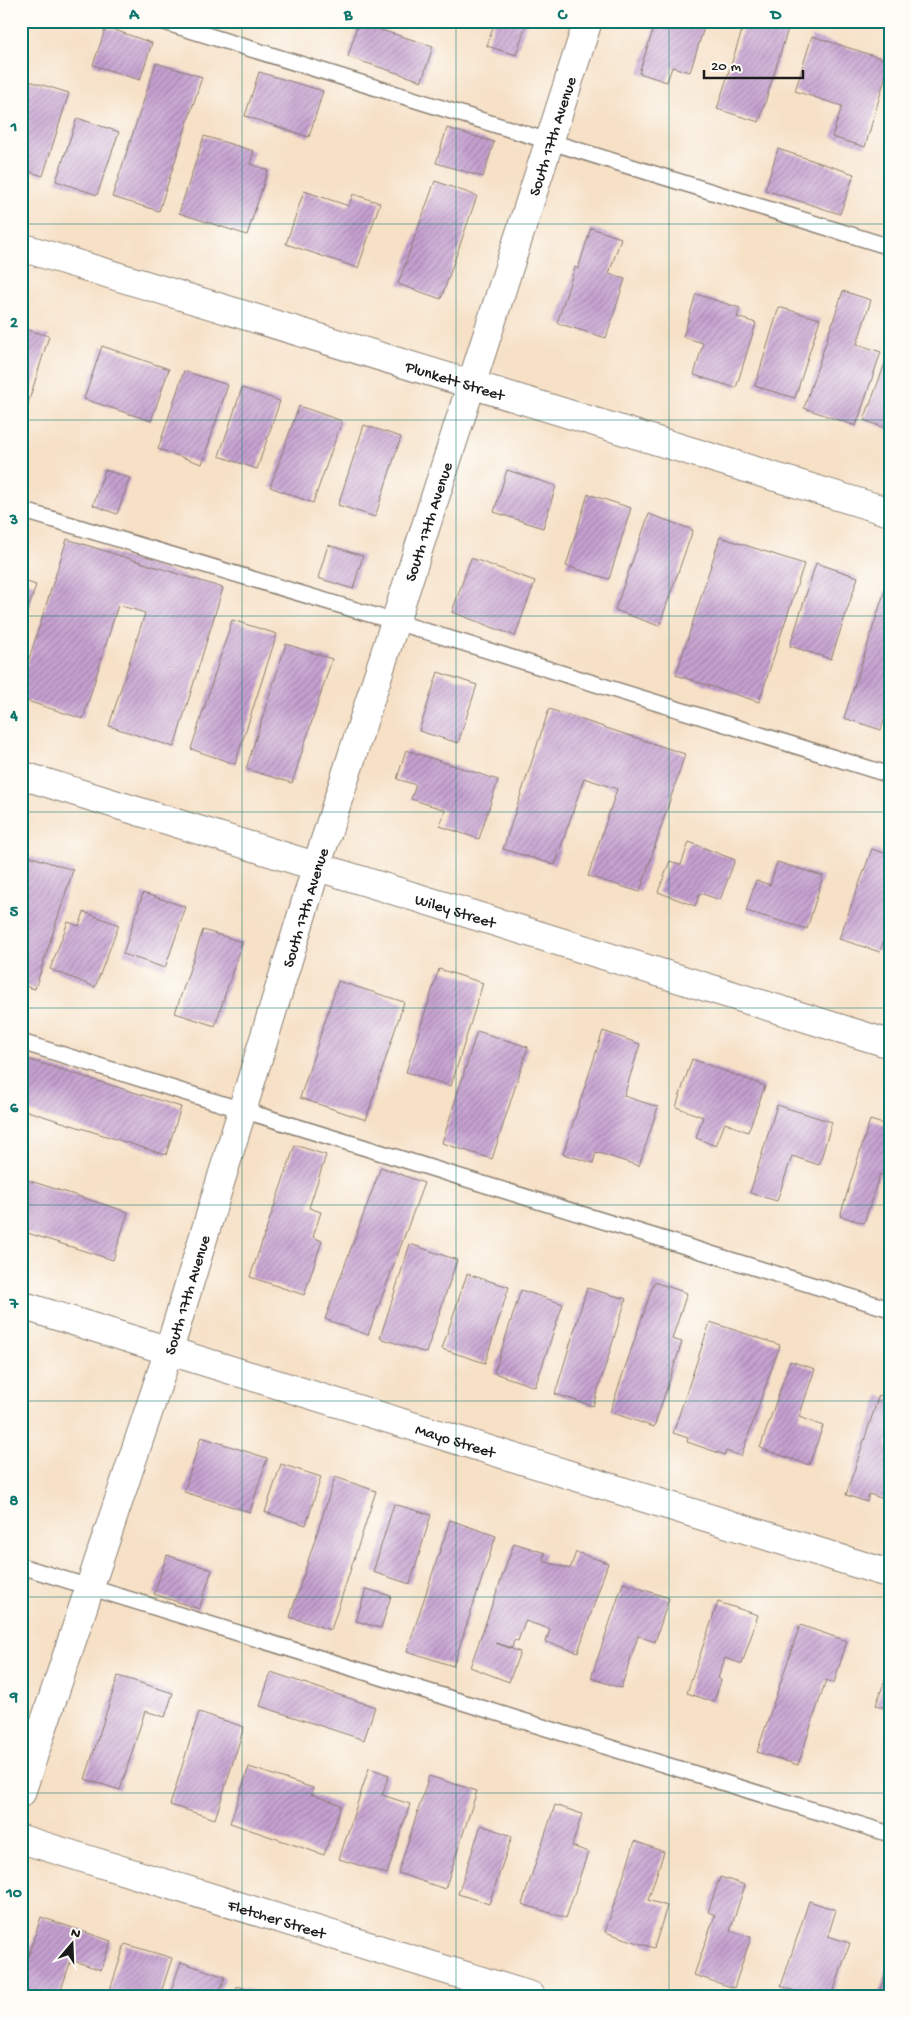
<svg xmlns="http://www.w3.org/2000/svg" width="911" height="2017" viewBox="0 0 911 2017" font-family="'Gochi Hand',sans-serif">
<defs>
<pattern id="building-hatch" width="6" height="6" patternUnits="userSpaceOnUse" patternTransform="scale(1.25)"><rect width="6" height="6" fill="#c5a0d0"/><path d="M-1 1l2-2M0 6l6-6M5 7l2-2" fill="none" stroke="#9f82a8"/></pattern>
</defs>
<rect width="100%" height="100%" fill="#fdfcf7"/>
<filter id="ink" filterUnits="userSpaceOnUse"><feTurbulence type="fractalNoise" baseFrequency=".02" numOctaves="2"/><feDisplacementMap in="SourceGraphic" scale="10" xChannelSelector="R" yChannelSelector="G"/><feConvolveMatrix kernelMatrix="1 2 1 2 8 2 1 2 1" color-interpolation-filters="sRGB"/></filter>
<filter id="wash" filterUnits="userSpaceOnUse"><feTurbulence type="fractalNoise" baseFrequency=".0096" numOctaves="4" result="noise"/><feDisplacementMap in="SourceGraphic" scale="20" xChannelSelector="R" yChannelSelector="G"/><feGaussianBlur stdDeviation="1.12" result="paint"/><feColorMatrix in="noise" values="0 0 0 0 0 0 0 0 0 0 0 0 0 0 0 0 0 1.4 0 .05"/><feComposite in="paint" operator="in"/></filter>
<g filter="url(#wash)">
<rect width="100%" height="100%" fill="#f6e0c6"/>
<g id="blocks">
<g fill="url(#building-hatch)">
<path d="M21 21H29L23 36H21Z"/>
<path d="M495 21H527L516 55 487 46Z"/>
<path d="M656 21H706L690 72 672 67 667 82 639 73Z"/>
<path d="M745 21H764L788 29 759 122 717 109Z"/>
<path d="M358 23 433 46 422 81 348 57Z"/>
<path d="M106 27 152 43 140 80 93 65Z"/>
<path d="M812 36 890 61 865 147 832 137 842 106 795 91Z"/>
<path d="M156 63 202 77 159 211 112 197Z"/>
<path d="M259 72 323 91 309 137 245 116Z"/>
<path d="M26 80 69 93 43 176 21 169V96Z"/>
<path d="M77 118 119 132 97 195 56 181Z"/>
<path d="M447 128 494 142 483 177 436 163Z"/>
<path d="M204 136 254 151 250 164 268 170 247 235 179 213Z"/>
<path d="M778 149 854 174 840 214 765 190Z"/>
<path d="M435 181 477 196 441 299 398 284Z"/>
<path d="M304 191 349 206 353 194 380 203 358 268 286 244Z"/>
<path d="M591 228 621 238 609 274 625 279 606 338 557 323 575 267 578 269Z"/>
<path d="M843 291 871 300 857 344 881 352 856 426 804 408Z"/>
<path d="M696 294 740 308 737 317 756 323 736 388 694 375 703 343 683 337Z"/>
<path d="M779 307 820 319 795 398 755 386Z"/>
<path d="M21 328 49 336 22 423H21Z"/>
<path d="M102 346 169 369 151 421 84 399Z"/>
<path d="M890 350V430L864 420Z"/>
<path d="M184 371 228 385 202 464 158 449Z"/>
<path d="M242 388 280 401 257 469 219 456Z"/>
<path d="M299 406 342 421 313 503 270 487Z"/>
<path d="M364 425 401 437 375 517 338 505Z"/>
<path d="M105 470 130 478 117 514 93 505Z"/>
<path d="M507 470 556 486 543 528 494 512Z"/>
<path d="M588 494 631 508 609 579 566 566Z"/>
<path d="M649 514 693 530 659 626 615 610Z"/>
<path d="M720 537 804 564 759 702 676 675Z"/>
<path d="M67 539 223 588 174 747 109 726 145 613 118 605 83 719 21 699V684Z"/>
<path d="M328 545 363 556 353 589 318 578Z"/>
<path d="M471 558 535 581 515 636 452 612Z"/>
<path d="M816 563 858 577 831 659 790 646Z"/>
<path d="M21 580 36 585 22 629H21Z"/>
<path d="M885 590 890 591V702L881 730 844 718Z"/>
<path d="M232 620 277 634 235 764 191 749Z"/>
<path d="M286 644 332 659 292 783 246 769Z"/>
<path d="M438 672 477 685 458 743 419 731Z"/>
<path d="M549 709 685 754 640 892 588 876 617 789 584 778 555 865 503 849Z"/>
<path d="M406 750 498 780 479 839 440 826 445 810 411 799 416 785 397 779Z"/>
<path d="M689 842 735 860 720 900 700 893 695 906 658 892 670 861 681 865Z"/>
<path d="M872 849 890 855V921L880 952 839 939Z"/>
<path d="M29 856 73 870 35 989 21 985V881Z"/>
<path d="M777 862 823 876 807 929 746 911 756 880 770 885Z"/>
<path d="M143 893 186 907 165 968 123 954Z"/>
<path d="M84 912 119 925 95 987 50 969 68 922 79 926Z"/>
<path d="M203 930 242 942 215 1026 175 1013Z"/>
<path d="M439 969 483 983 451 1086 406 1072Z"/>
<path d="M338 981 404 1002 366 1120 300 1098Z"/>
<path d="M477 1031 528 1047 492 1159 442 1143Z"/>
<path d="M603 1031 640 1044 624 1096 658 1107 639 1166 596 1152 593 1163 563 1154Z"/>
<path d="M21 1057 181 1107 166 1155 21 1109Z"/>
<path d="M692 1059 765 1086 748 1132 725 1123 716 1146 696 1138 703 1117 676 1107Z"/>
<path d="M777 1105 832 1122 819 1165 792 1156 777 1201 750 1193Z"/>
<path d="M870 1120 890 1126V1178L880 1174 864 1223 840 1216Z"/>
<path d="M295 1145 326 1155 309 1208 321 1212 313 1237 322 1241 304 1295 250 1277Z"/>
<path d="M381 1167 424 1183 368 1335 325 1319Z"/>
<path d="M21 1178 128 1212 113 1260 21 1231Z"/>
<path d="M410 1244 457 1260 426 1353 380 1338Z"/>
<path d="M467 1274 509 1287 485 1363 442 1349Z"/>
<path d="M654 1282 687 1293 672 1339 682 1342 654 1427 610 1412Z"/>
<path d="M587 1288 626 1299 593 1406 555 1394Z"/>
<path d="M521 1290 563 1304 535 1387 494 1373Z"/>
<path d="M710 1322 780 1345 741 1456 726 1451 725 1455 687 1442 688 1438 673 1433Z"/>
<path d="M790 1361 815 1369 799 1417 823 1426 809 1465 760 1448Z"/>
<path d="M879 1395 890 1399V1437L886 1448 890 1449V1498L889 1501 869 1494 867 1502 846 1495Z"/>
<path d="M201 1437 267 1458 250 1512 184 1492Z"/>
<path d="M281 1464 321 1477 306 1525 265 1512Z"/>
<path d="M335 1477 376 1491 331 1630 290 1617Z"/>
<path d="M394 1504 431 1515 410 1584 373 1572Z"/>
<path d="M450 1520 496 1536 453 1666 407 1651Z"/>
<path d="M514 1543 545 1553 543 1561 570 1569 576 1552 608 1563 578 1652 546 1642 550 1629 525 1621 518 1641 514 1640 512 1648 496 1643 520 1652 509 1682 470 1667Z"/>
<path d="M167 1555 212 1570 199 1609 154 1594Z"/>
<path d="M623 1583 669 1598 655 1642 638 1636 621 1688 591 1678Z"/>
<path d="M366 1589 391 1596 381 1628 356 1621Z"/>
<path d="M718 1602 758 1615 742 1664 725 1658 718 1678 721 1680 714 1702 687 1693Z"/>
<path d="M800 1625 847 1641 834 1683 826 1680 798 1765 757 1752Z"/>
<path d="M890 1666V1710L876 1705Z"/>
<path d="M271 1672 375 1707 364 1740 260 1706Z"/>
<path d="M118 1676 173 1693 165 1717 145 1711 120 1790 85 1779Z"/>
<path d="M199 1712 244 1727 215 1819 170 1805Z"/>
<path d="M249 1767 313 1788 311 1794 341 1805 324 1855 230 1823Z"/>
<path d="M369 1768 389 1775 382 1795 410 1804 387 1874 339 1859Z"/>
<path d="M429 1776 477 1791 445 1889 398 1873Z"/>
<path d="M555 1805 582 1814 572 1846 588 1852 566 1918 522 1904Z"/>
<path d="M481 1825 512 1836 489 1904 458 1894Z"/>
<path d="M635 1841 664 1852 648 1900 667 1906 654 1948 605 1932Z"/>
<path d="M720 1877 745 1885 730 1931 751 1937 734 1988 694 1975 715 1915 708 1912Z"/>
<path d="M809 1901 836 1910 828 1936 850 1943 832 1996H809L781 1986Z"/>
<path d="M41 1917 111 1941 101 1970 71 1960 59 1996H21V1977Z"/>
<path d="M125 1944 172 1958 160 1996H108Z"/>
<path d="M181 1962 225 1977 218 1996H169Z"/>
<path d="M889 1962 890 1996H878Z"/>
<path d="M237 1986 267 1995V1996H234Z"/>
</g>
</g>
</g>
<g filter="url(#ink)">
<use href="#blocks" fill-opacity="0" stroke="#897e71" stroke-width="1"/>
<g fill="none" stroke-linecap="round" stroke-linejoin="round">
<defs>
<g id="service">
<path d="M161 21 890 247"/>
<path d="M21 510 396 622 890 775"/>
<path d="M21 1042 890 1309"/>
<path d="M21 1566 890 1834"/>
</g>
<g id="minor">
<path id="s1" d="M21 247 890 512"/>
<path id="s2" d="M21 775 890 1044"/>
<path id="s3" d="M21 1305 890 1574"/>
<path id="s4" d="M21 1793 169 1350 317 865 588 21"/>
<path id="s5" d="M21 1839 531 1996"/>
</g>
</defs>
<use href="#service" stroke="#897e71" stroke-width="18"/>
<use href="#minor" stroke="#897e71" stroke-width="30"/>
<use href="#service" stroke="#fff" stroke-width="15"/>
<use href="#minor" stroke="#fff" stroke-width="28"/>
</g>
</g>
<path fill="none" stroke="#0f766e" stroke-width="1" stroke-opacity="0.55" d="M242 21V1996M456 21V1996M669 21V1996M21 224H890M21 420H890M21 616H890M21 812H890M21 1008H890M21 1205H890M21 1401H890M21 1597H890M21 1793H890"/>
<g text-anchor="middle" stroke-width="4.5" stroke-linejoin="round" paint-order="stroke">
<g font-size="16" fill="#1c1c1c" stroke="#fdfcf7">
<text dy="6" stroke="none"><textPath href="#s4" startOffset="1740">South 17th Avenue</textPath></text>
<text dy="6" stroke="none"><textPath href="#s1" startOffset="454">Plunkett Street</textPath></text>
<text dy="6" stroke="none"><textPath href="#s4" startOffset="1335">South 17th Avenue</textPath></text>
<text dy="6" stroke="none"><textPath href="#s4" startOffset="930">South 17th Avenue</textPath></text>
<text dy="6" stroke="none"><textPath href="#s2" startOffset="455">Wiley Street</textPath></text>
<text dy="6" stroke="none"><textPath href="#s4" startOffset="525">South 17th Avenue</textPath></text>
<text dy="6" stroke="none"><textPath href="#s3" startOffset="455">Mayo Street</textPath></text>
<text dy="6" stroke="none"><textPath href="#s5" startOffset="268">Fletcher Street</textPath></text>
</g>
</g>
<rect width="911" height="2017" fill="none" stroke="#fdfcf7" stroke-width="55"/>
<g transform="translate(72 1944) rotate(19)" stroke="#fdfcf7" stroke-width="4" paint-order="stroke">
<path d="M0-4L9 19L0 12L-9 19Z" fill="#1c1c1c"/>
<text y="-8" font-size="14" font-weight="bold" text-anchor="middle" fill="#1c1c1c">N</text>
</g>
<path d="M704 70v8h99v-8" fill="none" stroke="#1c1c1c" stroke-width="2.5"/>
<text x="711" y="70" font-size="15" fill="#1c1c1c" stroke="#fdfcf7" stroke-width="4" paint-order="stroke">20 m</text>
<rect x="28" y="28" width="856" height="1962" fill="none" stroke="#0f766e" stroke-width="2"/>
<g font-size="16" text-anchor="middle" font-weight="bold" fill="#0f766e">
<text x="134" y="19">A</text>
<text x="348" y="19">B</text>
<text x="562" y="19">C</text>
<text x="776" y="19">D</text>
<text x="14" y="131">1</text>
<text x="14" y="327">2</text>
<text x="14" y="524">3</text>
<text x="14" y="720">4</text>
<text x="14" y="916">5</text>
<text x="14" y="1112">6</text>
<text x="14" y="1308">7</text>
<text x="14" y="1505">8</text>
<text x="14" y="1701">9</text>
<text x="14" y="1897">10</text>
</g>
</svg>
